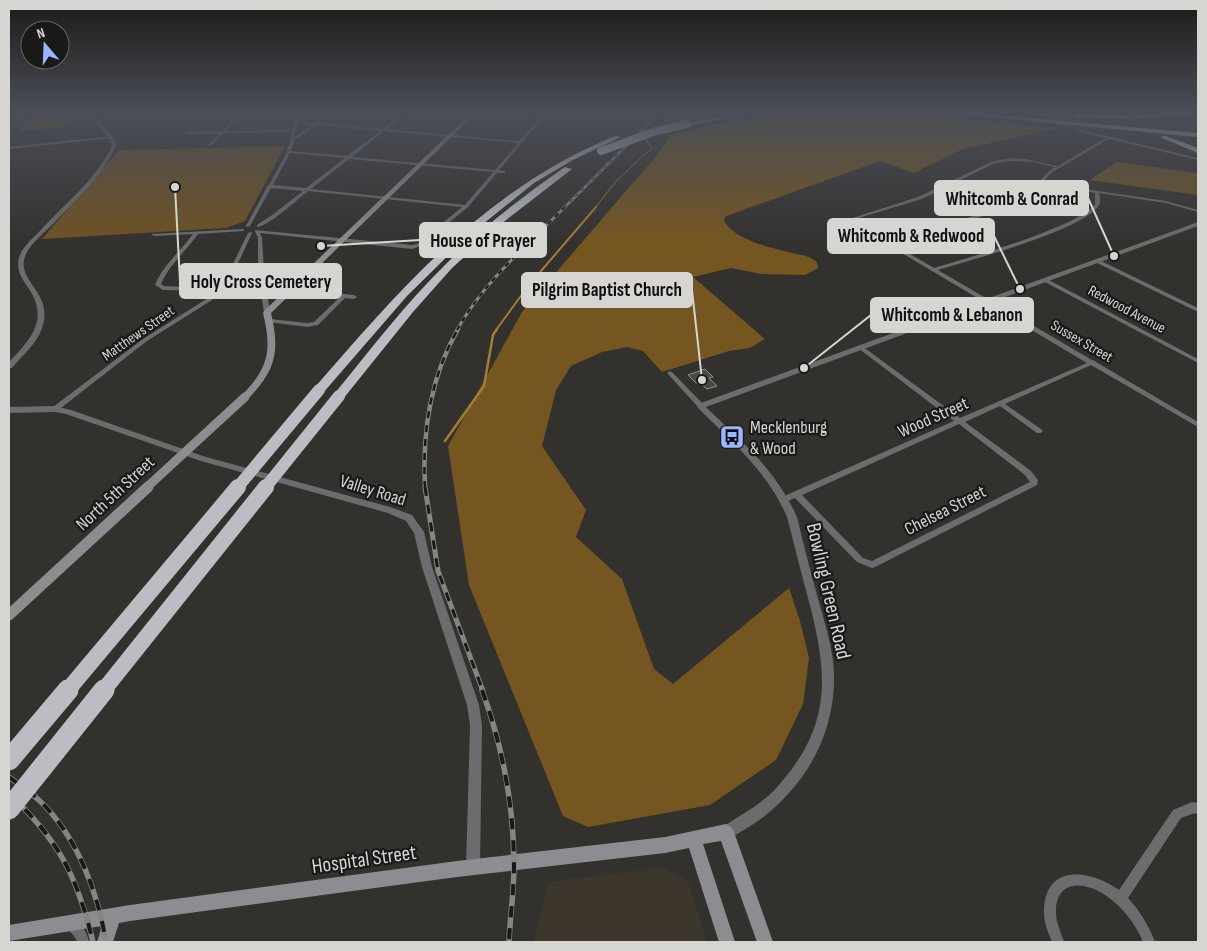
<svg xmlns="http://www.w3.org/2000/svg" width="1207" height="951" viewBox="0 0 1207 951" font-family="'Sofia Sans Condensed',sans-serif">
<rect width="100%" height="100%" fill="#33312e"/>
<path fill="#3c362d" d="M663 867 688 881 707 942H533L549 882Z"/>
<g fill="#6f5223">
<path d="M285 146 245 221 226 228 42 239 119 150Z"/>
<path d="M1117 162 1198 173V195L1089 180Z"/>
</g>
<g fill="#765620">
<path d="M57 112H71V126L19 131 30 115Z"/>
<path d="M822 112 898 113 1057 128 963 149 914 173 880 161 726 216 724 221C737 244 785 250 809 257L817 262 818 268 805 275 761 274 731 268 693 277 765 339 750 348 729 351 662 372 643 351 627 347 602 352 571 366 556 390 542 446 586 510 576 537 622 579 654 669 673 684 789 588 800 621 809 658 803 704 776 760 710 805 588 827 563 816 469 585 448 446 522 312 657 155 670 135C720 121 770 114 822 112Z"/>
</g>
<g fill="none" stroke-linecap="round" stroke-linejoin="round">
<g stroke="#a67b34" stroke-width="1">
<path d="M645 112 648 113"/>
<path d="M662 117 666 118 667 125 665 126"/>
<path d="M595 208 616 181 652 148 646 140 650 136"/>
</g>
<path stroke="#a67b34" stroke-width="2" d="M496 330 529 285 596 207"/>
<path stroke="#a67b34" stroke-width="2.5" d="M445 441 484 386 493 335 497 329"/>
</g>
<path fill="#4b4844" stroke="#928f8b" d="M705 369 713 377 709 378 717 386 707 389 699 382 696 383 688 375Z"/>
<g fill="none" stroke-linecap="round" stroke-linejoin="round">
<g fill="#6b6c6e" fill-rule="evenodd">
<path d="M300 112H304L299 121 315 123 330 112H335L320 123 383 129 403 112H408L387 129 519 141 540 117 487 112 542 115 544 112H548L499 170 505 171V173H497L468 207 421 246 412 249 260 233 262 238 264 272 270 313 267 315 264 313 258 272V238L255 231V230L412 245 417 244 462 207 308 191C297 200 269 226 257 227V225L272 215 303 191 271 188 250 226 246 227V226L267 187V186L269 185 287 152 292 132 224 133 210 146 208 145 219 134H187L185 133 187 132 222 131 234 120 235 122 226 131 292 130 294 122ZM298 123 313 125 294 137ZM317 125 380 131 347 156 291 151 294 141ZM384 131 518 143 495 170 352 157ZM290 153 345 158 306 188 273 185ZM349 159 493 172 465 205 311 189Z"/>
<path d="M1078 129 1198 158V160L1109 139 1051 173 1044 181 1078 188 1166 201 1198 210V212L1166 203 1099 193C1100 197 1101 201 1099 205 1087 229 967 261 938 270L1092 360 1095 361 1096 362 1198 422V427L1091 365 1005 404 1041 429 1043 431 1041 433H1037L1000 406 965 422 1031 471 1038 480 1037 485 875 567 872 568 857 562 795 498 785 502 782 501 781 499 782 497 954 421 858 348V346H862L960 418 1087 363 846 220 918 197 991 162 1009 158 1025 159 1058 166 1105 138 1077 131ZM1009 161 1033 162 1055 167 1049 171 1031 190 1020 198 989 211 890 242 852 220 922 199 993 164ZM1042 183 1095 193V204C1084 216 1067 223 1052 229 1014 245 974 256 934 268L893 244 993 213 1024 200 1035 192ZM959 424 1025 475 1030 482 872 561 863 558 802 495Z"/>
<path d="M112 136 113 138 9 149V147Z"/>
<path d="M242 229H244V231L198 234C186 251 169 265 161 284L164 286 216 288 229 272 248 233 252 232V233L234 272 212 300 147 341 57 411H53L52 409 53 407 143 339 208 298 213 291 163 290 155 285C163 265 180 252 193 234L154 236 152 235V234Z"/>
<path d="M1095 260H1099L1198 308V312L1095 262Z"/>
<path d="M1045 278 1198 359V363L1043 281 1042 280Z"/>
<path d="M290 288 354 295 357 297 354 299 345 298 318 325 307 327 268 322 267 321 270 319 307 323 314 322 340 297 288 291V289Z"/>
<path d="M670 371 672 372 703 404 704 406 703 408H699L668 374 667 373Z"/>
<path d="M1192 802 1198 803V813L1192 814 1181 818 1128 898C1140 911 1149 926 1155 942H1143C1135 922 1120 904 1102 893 1080 880 1055 882 1056 913 1056 923 1061 932 1064 942H1052C1048 932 1044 923 1044 912 1044 863 1090 869 1119 890L1173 810Z"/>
<path d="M70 918C81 922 87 931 89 942H77C75 934 67 931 64 924L66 920Z"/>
</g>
<g fill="#6b6c6e" fill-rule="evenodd">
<path d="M91 112H95C98 126 114 131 116 146 102 177 77 199 54 223 45 232 32 242 26 254 13 283 60 293 39 335 32 348 21 357 12 368H9V362C32 338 50 318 27 286 21 277 16 269 19 258 22 247 32 239 40 231 65 203 95 181 112 146 109 132 94 127 91 112Z"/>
<path d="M1198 222V226L706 407C742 442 776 470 797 517 803 542 809 566 816 591 822 614 830 637 833 661 838 706 824 751 795 786 777 808 753 828 726 839L721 837 719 832C722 825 753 809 762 801 770 795 777 788 783 780 835 719 826 666 807 594 800 569 794 543 787 517 768 472 732 442 698 408L697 406 698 404Z"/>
<path d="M55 406 71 410 206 457 390 507 412 515 424 532 432 567 479 705 482 725 480 868 478 873 473 875 468 873 466 868 470 725 467 705 422 567 414 533 406 521 388 513 201 461 66 414 55 412 9 413V407Z"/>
</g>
<g fill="#8c8d90" fill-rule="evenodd">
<path d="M472 112H477L271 313C280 352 276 370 248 399H242L241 397 242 395C269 367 272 350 263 313L264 311Z"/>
<path d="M726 824 731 827 734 832 773 942H757L721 841 703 844 735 942H719L689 848 665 853 457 877 130 921 119 923 113 942H97L102 926 9 941V925L130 905 457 861 665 837Z"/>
</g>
<g fill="#bbbdc2" fill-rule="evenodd">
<path d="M742 112H757L687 126 684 124Z"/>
<path d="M933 112H961L1198 133V137Z"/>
<path d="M1170 112H1198V114L1134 119 1077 118 1074 116 1077 114 1134 115Z"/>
<path d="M615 136 621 137 571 161 534 183 468 236 407 296 323 393H315L313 390 315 387C403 286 487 188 615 136Z"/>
<path d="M1162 136H1166L1198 148V153L1162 138Z"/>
<path d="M565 167 572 169 501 224 452 268 413 312 343 399H335L333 396 335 393C371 349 406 303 447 263 483 227 523 196 565 167Z"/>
</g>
<defs>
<path id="rail-far4" d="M564 208 660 112"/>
<path id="rail-far3" d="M457 330C484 282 526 246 565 207"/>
<path id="rail-far2" d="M425 488C422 433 430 378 458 329"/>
<path id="rail-far1" d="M425 487 438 571 483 691"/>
<g id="rail">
<path d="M482 690C502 745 514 806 514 866 514 891 510 917 509 942"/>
<path d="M9 777C21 786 35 795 45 806 79 842 98 894 106 942"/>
<path d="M9 794C59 840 77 876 93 942"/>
</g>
</defs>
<use href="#rail-far4" stroke="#868582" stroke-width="2.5"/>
<use href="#rail-far3" stroke="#868582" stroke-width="3"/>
<use href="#rail-far2" stroke="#868582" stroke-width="4.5"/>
<use href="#rail-far1" stroke="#868582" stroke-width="5"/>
<use href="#rail" stroke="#868582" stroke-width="5.5"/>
<use href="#rail-far4" stroke="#1a1918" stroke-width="1" stroke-dasharray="4" stroke-linecap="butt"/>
<use href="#rail-far3" stroke="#1a1918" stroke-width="2" stroke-dasharray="5" stroke-linecap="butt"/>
<use href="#rail-far2" stroke="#1a1918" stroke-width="2.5" stroke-dasharray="7" stroke-linecap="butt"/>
<use href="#rail-far1" stroke="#1a1918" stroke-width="3" stroke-dasharray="9" stroke-linecap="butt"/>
<use href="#rail" stroke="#1a1918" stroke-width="4" stroke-dasharray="11" stroke-linecap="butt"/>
<path stroke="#8c8d90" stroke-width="9" d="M146 488 245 397"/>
<path stroke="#8c8d90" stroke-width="11" d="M9 615 148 487"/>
<path stroke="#bbbdc2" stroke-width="8" d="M601 151 656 131 687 124"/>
<g stroke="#bbbdc2" stroke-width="12">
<path d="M237 488 319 390"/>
<path d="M265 488 339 396"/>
</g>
<g stroke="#bbbdc2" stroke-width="16">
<path d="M67 691 238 487"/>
<path d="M103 691 266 487"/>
</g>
<g stroke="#bbbdc2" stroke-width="21">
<path d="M9 760 68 690"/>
<path d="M9 809 104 690"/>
</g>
</g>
<linearGradient id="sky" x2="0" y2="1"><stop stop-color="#1c1b19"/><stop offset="0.46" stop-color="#4a4e57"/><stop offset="1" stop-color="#4a4e57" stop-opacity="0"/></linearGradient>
<rect width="1207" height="245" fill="url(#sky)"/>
<defs>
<symbol id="bus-square" viewBox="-11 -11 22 22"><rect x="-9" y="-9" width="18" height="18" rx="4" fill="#9ab5fd" stroke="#1a1918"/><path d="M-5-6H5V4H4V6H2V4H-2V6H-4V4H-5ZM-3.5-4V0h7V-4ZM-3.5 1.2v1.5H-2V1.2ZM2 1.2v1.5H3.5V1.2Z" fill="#111"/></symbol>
</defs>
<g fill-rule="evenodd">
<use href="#bus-square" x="718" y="423" width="28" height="28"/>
</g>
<g text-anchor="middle" stroke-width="4.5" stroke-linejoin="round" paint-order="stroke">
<g font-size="15" fill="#d6d5d2" stroke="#1a1918">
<text transform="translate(1127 309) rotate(28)" y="5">Redwood Avenue</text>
<text transform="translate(138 333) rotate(-35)" y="5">Matthews Street</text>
<text transform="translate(1082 341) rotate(30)" y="5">Sussex Street</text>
</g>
<g font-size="18" fill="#d6d5d2" stroke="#1a1918">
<text transform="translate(933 417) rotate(-24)" y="6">Wood Street</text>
<text transform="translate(373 490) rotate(17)" y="6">Valley Road</text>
<text transform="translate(115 493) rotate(-43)" y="6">North 5th Street</text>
<text transform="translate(945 510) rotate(-27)" y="6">Chelsea Street</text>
</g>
<g font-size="18" fill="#d6d5d2" stroke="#1a1918" text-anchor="start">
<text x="750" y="433">Mecklenburg<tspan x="750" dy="21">&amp; Wood</tspan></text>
</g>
<g font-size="21" fill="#d6d5d2" stroke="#1a1918">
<text transform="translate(829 591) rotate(77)" y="7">Bowling Green Road</text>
<text transform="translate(364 859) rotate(-8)" y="7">Hospital Street</text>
</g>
</g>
<path fill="none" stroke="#d6d5d2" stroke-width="2" d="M1114 256L1088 198M1020 289L994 236M321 246L420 240M175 187L180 281M702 380L692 290M804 368L871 315"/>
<g fill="#d6d5d2" stroke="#1a1918" stroke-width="2">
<circle cx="1114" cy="256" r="5"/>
<circle cx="1020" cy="289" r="5"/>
<circle cx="321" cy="246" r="5"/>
<circle cx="175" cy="187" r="5"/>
<circle cx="702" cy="380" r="5"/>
<circle cx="804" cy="368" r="5"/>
</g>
<g fill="#d6d5d2" stroke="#d6d5d2" stroke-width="2">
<rect x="935" y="181" width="153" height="34" rx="5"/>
<rect x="828" y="219" width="166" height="34" rx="5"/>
<rect x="420" y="223" width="126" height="34" rx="5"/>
<rect x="180" y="264" width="161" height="34" rx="5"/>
<rect x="522" y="273" width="170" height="34" rx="5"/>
<rect x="871" y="298" width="162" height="34" rx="5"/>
</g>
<g font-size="19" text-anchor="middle" font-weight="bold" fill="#111">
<text x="1012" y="205">Whitcomb &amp; Conrad</text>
<text x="911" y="242">Whitcomb &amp; Redwood</text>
<text x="483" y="247">House of Prayer</text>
<text x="261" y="288">Holy Cross Cemetery</text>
<text x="607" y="296">Pilgrim Baptist Church</text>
<text x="952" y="321">Whitcomb &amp; Lebanon</text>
</g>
<rect width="1207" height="951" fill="none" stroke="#d6d5d2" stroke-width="20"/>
<g transform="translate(45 45) rotate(341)"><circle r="24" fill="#1a1918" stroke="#656462"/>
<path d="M0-4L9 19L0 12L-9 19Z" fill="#9ab5fd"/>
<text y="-8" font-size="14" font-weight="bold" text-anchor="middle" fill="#d6d5d2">N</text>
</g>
</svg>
